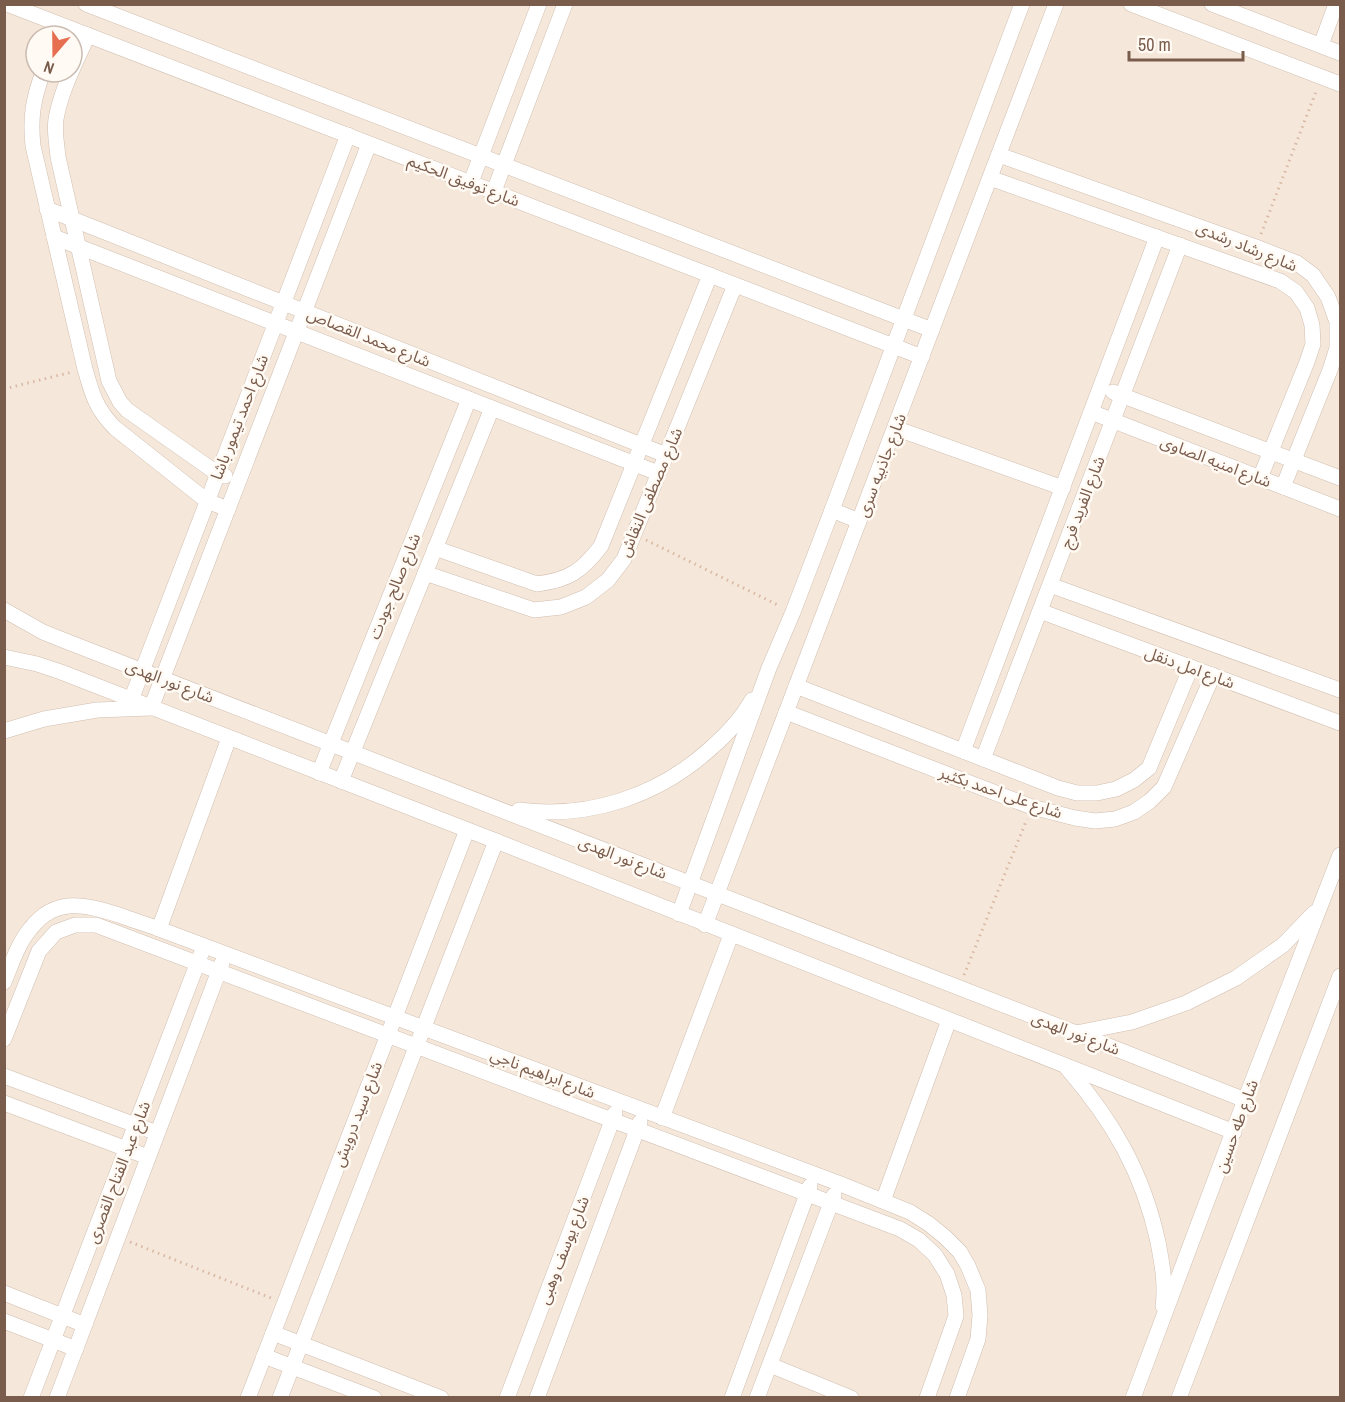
<svg xmlns="http://www.w3.org/2000/svg" width="1345" height="1402" viewBox="0 0 1345 1402" font-family="'Archivo Narrow','Noto Sans Arabic',sans-serif">
<rect width="100%" height="100%" fill="#fdf6ec"/>
<path fill="#f5e8da" fill-rule="evenodd" d="M5 5H1340V1397L5 1398ZM36 36H72V72H36Z"/>
<g fill="none" stroke-linecap="round" stroke-linejoin="round">
<defs>
<g id="minor">
<path d="M7 4 922 357"/>
<path d="M86 4 932 330"/>
<path d="M1131 4 1340 84"/>
<path d="M1212 4 1340 53"/>
<path d="M88 35C76 62 61 90 56 119 54 131 57 145 58 157L109 381 120 402 127 410 218 474 225 476"/>
<path d="M1321 45 1336 4"/>
<path d="M43 72C33 100 30 117 33 146L85 369C92 394 96 409 115 428L207 501 228 509"/>
<path d="M999 155 1256 247 1297 263 1313 275 1328 297 1337 322V348L1330 370 1283 487"/>
<path d="M990 178 1280 281 1296 292 1307 308 1312 325 1313 344 1307 362 1260 478"/>
<path d="M471 182 539 4"/>
<path d="M494 191 565 4"/>
<path d="M47 209 666 455"/>
<path d="M54 237 658 473"/>
<path d="M1113 392 1340 478"/>
<path d="M1091 412 1340 509"/>
<path d="M895 428 1063 488"/>
<path d="M832 510 859 521"/>
<path d="M435 548 537 584C569 580 582 571 601 546L710 275"/>
<path d="M425 573 534 610 561 607 586 597 608 580 624 559 735 285"/>
<path d="M1050 585 1340 690"/>
<path d="M4 610 43 632 68 642 1076 1033 1245 1100"/>
<path d="M1040 611 1340 723"/>
<path d="M4 657 37 664 61 672 496 841 1234 1132"/>
<path d="M796 686 1058 788 1077 793H1097L1116 789 1134 780 1149 768 1191 667"/>
<path d="M131 700 348 135"/>
<path d="M786 712 1032 807 1075 818 1095 821 1115 819 1134 812 1150 801 1164 787 1213 675"/>
<path d="M4 731 44 719 97 710 151 708 369 144"/>
<path d="M963 751 1157 237"/>
<path d="M983 759 1180 245"/>
<path d="M319 773 469 399"/>
<path d="M341 781 492 408"/>
<path d="M519 810C589 819 658 796 710 749 726 735 742 718 752 700"/>
<path d="M679 914 769 668 793 612 832 510 1022 4"/>
<path d="M705 925 1056 4"/>
<path d="M159 929 229 738"/>
<path d="M4 982C12 963 18 943 31 928 56 896 86 905 119 915 132 920 146 924 159 929L838 1183 910 1212 929 1224 945 1237 960 1252 968 1266 978 1290 980 1315 978 1339 957 1398"/>
<path d="M1076 1033 1132 1022 1186 1003 1236 978 1283 945 1314 913"/>
<path d="M4 1039 39 951 56 932 75 925H96L900 1229 919 1240 935 1255 947 1274 954 1295 956 1316 927 1398"/>
<path d="M1067 1068C1113 1121 1143 1173 1158 1242 1162 1263 1166 1285 1163 1306"/>
<path d="M4 1076 157 1133"/>
<path d="M4 1103 148 1157"/>
<path d="M662 1118 731 935"/>
<path d="M883 1201 949 1020"/>
<path d="M4 1293 85 1325"/>
<path d="M4 1321 76 1349"/>
<path d="M273 1333 441 1398"/>
<path d="M264 1356 374 1398"/>
<path d="M770 1365 851 1398"/>
<path d="M31 1398 201 954"/>
<path d="M57 1398 222 963"/>
<path d="M248 1398 467 830"/>
<path d="M280 1398 496 841"/>
<path d="M507 1398 615 1113"/>
<path d="M537 1398 640 1122"/>
<path d="M732 1398 810 1186"/>
<path d="M757 1398 834 1195"/>
<path d="M1133 1398 1245 1100 1340 855"/>
<path d="M1179 1398 1340 976"/>
</g>
</defs>
<use href="#minor" stroke="#d1beb0" stroke-width="16"/>
<g stroke="#d9b8a5" stroke-width="3" stroke-dasharray="1.5 4.5" stroke-linecap="butt">
<path d="M1261 234 1317 89"/>
<path d="M4 389 72 372"/>
<path d="M646 540 780 606"/>
<path d="M964 975 1027 819"/>
<path d="M130 1242 271 1298"/>
</g>
<use href="#minor" stroke="#fff" stroke-width="15"/>
</g>
<g text-anchor="middle" stroke-width="5" stroke-linejoin="round" paint-order="stroke">
<g font-size="16" fill="#7a5c4d" stroke="#fffaf3">
<text transform="translate(464 180) rotate(21)" y="6">شارع توفيق الحكيم</text>
<text transform="translate(1247 246) rotate(22)" y="6">شارع رشاد رشدى</text>
<text transform="translate(369 337) rotate(22)" y="6">شارع محمد القصاص</text>
<text transform="translate(239 417) rotate(-69)" y="6">شارع احمد تيمور باشا</text>
<text transform="translate(1216 461) rotate(21)" y="6">شارع امنيه الصاوى</text>
<text transform="translate(881 465) rotate(-69)" y="6">شارع جاذبيه سرى</text>
<text transform="translate(650 492) rotate(-67)" y="6">شارع مصطفى النقاش</text>
<text transform="translate(1082 502) rotate(-69)" y="6">شارع الفريد فرج</text>
<text transform="translate(394 586) rotate(-68)" y="6">شارع صالح جودت</text>
<text transform="translate(1190 667) rotate(20)" y="6">شارع امل دنقل</text>
<text transform="translate(170 681) rotate(21)" y="6">شارع نور الهدى</text>
<text transform="translate(1001 792) rotate(19)" y="6">شارع على احمد بكثير</text>
<text transform="translate(623 857) rotate(21)" y="6">شارع نور الهدى</text>
<text transform="translate(1076 1033) rotate(21)" y="6">شارع نور الهدى</text>
<text transform="translate(543 1073) rotate(21)" y="6">شارع ابراهيم ناجي</text>
<text transform="translate(357 1114) rotate(-69)" y="6">شارع سيد درويش</text>
<text transform="translate(1236 1126) rotate(-70)" y="6">شارع طه حسين</text>
<text transform="translate(118 1172) rotate(-69)" y="6">شارع عبد الفتاح القصرى</text>
<text transform="translate(563 1250) rotate(-69)" y="6">شارع يوسف وهبى</text>
</g>
</g>
<rect width="1345" height="1402" fill="none" stroke="#7a5c4d" stroke-width="12"/>
<g transform="translate(54 54) rotate(200)"><circle r="28" fill="#fffaf3" stroke="#cabbb1" stroke-width="1.5"/>
<path d="M0-4.5L10 22L0 15L-10 22Z" fill="#e76f51"/>
<text y="-9" font-size="16" font-weight="bold" text-anchor="middle" fill="#7a5c4d">N</text>
</g>
<path d="M1129 51v9h114v-9" fill="none" stroke="#7a5c4d" stroke-width="3"/>
<text x="1138" y="51" font-size="18" fill="#7a5c4d" stroke="#fffaf3" stroke-width="4.5" paint-order="stroke">50 m</text>
</svg>
